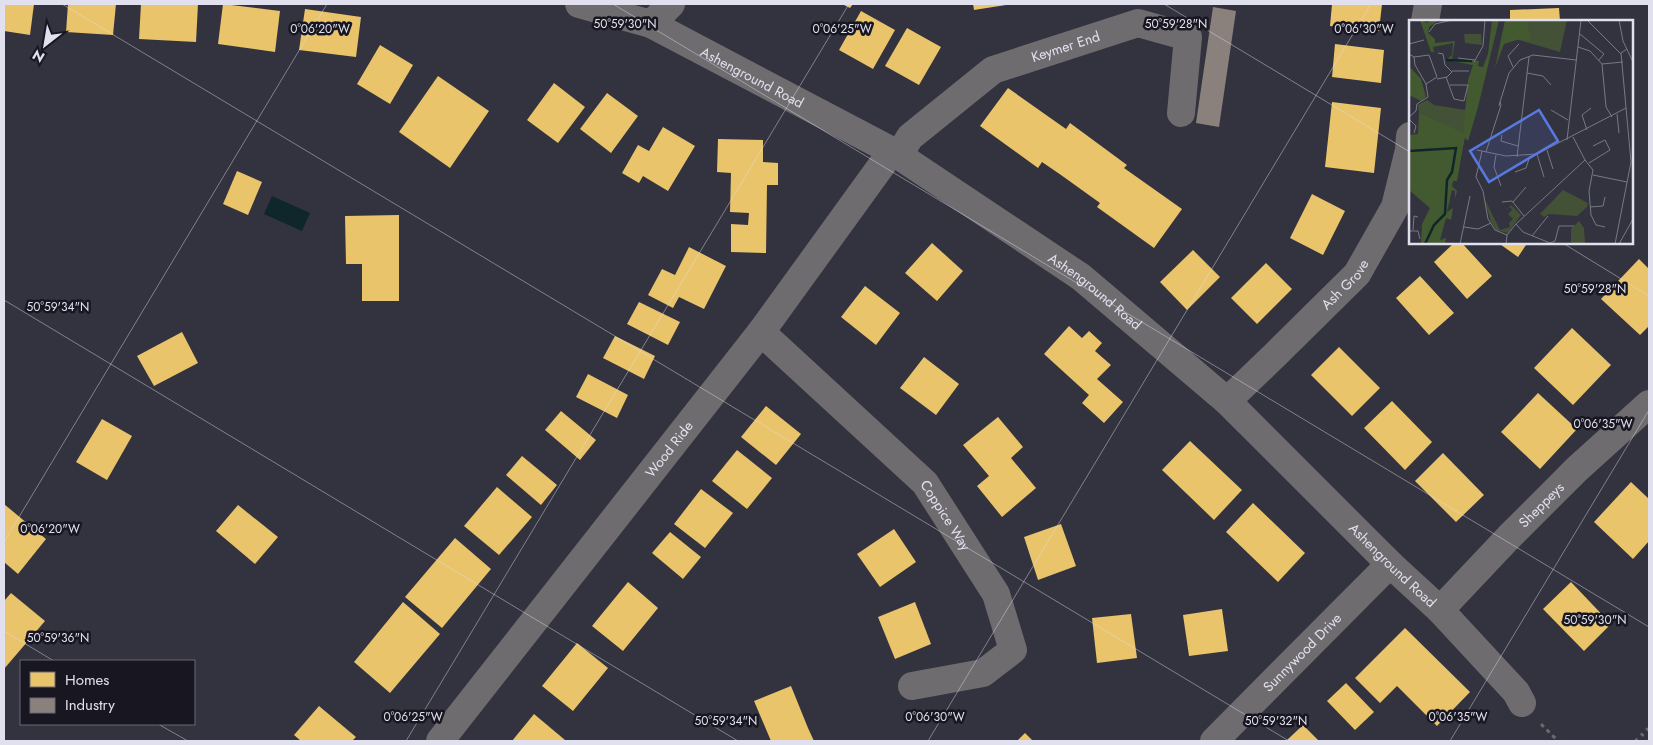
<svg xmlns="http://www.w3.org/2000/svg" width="1653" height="745" viewBox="0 0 1653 745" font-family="Jost,sans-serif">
<rect width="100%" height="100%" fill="#33323f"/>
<path fill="#0f262a" d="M272 196 310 213 302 231 264 214Z"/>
<g fill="#e9c46a">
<path d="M4 4H34L30 35 4 31Z"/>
<path d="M68 4H116L113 35 66 32Z"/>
<path d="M141 4H198L196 42 139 39Z"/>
<path d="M223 4 280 11 275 52 218 44Z"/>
<path d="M842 4H853L850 8Z"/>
<path d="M973 4H1006V5L974 10Z"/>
<path d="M1332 4H1382L1379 31 1330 26Z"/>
<path d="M1559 8 1560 21H1510V10Z"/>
<path d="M305 9 361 17 356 57 299 50Z"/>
<path d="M861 11 895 30 873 69 839 50Z"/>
<path d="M907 28 941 47 919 85 885 66Z"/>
<path d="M1335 44 1384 50 1381 83 1332 77Z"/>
<path d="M380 45 413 65 390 104 357 84Z"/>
<path d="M438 76 489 111 450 168 399 132Z"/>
<path d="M554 83 585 107 558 143 527 120Z"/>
<path d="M1008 88 1066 129 1070 123 1127 165 1124 168 1182 209 1154 248 1097 207 1100 203 1061 175 1042 162 1038 168 980 126Z"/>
<path d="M607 93 638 116 611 153 580 129Z"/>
<path d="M1332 102 1381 108 1374 173 1325 167Z"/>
<path d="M663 127 695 146 668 191 643 176 639 183 622 173 638 145 649 151Z"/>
<path d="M718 139 763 140V162L778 163V185H767L766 253 731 252V224L748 225 749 213 730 212 731 173 717 172Z"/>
<path d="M237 171 262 182 248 215 223 204Z"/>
<path d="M1312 194 1345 211 1323 255 1290 238Z"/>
<path d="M399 215V301H362V264H346L345 216Z"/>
<path d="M1455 242H1461L1492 276 1467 299 1434 262Z"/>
<path d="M1497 242H1528L1518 257Z"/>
<path d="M932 243 963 271 937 301 905 273Z"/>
<path d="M689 247 726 266 704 309 679 297 673 308 648 295 662 269 675 275Z"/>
<path d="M1193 250 1220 277 1187 310 1160 282Z"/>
<path d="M1639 259 1649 269V326L1640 335 1601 299Z"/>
<path d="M1266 263 1292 289 1257 324 1231 298Z"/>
<path d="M1420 276 1454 313 1429 335 1396 298Z"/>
<path d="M865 286 900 313 876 345 841 317Z"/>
<path d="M639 302 680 322 668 345 627 324Z"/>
<path d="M1069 326 1082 338 1089 331 1102 343 1095 351 1111 365 1097 379 1123 402 1104 423 1082 403 1089 395 1044 354Z"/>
<path d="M1572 328 1611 365 1573 405 1534 368Z"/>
<path d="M182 332 198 363 154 386 137 356Z"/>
<path d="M615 336 655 356 644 379 603 358Z"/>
<path d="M1339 347 1380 388 1352 416 1311 375Z"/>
<path d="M924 357 959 384 936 415 900 388Z"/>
<path d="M588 374 628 395 617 418 576 397Z"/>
<path d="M1538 393 1577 429 1540 469 1501 432Z"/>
<path d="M1392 401 1432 442 1405 470 1364 428Z"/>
<path d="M766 406 801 434 776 465 741 437Z"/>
<path d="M561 411 596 440 580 460 545 430Z"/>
<path d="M998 417 1023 447 1011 458 1036 488 1002 517 977 486 989 476 963 445Z"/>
<path d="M102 419 132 436 107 480 76 462Z"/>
<path d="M1190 441 1242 490 1214 520 1162 470Z"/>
<path d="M737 450 772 478 747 509 712 481Z"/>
<path d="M1443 453 1484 495 1456 522 1415 481Z"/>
<path d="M522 456 557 485 541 505 506 475Z"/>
<path d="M1631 482 1649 499V541L1633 559 1594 522Z"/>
<path d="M497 487 532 517 499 555 464 526Z"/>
<path d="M701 489 733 513 705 548 674 524Z"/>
<path d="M1253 503 1305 553 1278 582 1226 532Z"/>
<path d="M4 504 46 539 18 574 4 562Z"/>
<path d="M238 505 278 537 255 564 216 531Z"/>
<path d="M1061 524 1076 566 1038 580 1024 537Z"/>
<path d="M894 529 916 562 880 587 857 554Z"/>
<path d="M670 532 701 557 683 579 652 553Z"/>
<path d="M455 538 491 569 442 628 405 597Z"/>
<path d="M628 582 658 608 623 651 592 626Z"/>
<path d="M1571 582 1611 624 1584 651 1543 609Z"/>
<path d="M11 593 45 621 4 669V601Z"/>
<path d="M403 602 440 634 390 693 354 662Z"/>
<path d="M915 602 931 644 895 659 878 617Z"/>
<path d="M1222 609 1228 651 1189 656 1183 615Z"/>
<path d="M1131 614 1137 658 1097 663 1092 618Z"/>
<path d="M1405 628 1470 692 1437 726 1397 686 1380 703 1355 678Z"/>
<path d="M577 643 608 668 573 711 542 686Z"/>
<path d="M1346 683 1374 712 1355 730 1327 701Z"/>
<path d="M791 686 808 728 814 741H771L754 701Z"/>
<path d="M319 706 356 737 352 741H301L294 735Z"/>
<path d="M534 714 565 740 564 741H512Z"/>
<path d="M1303 725 1319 741H1286Z"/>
<path d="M1025 733 1033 741H1017Z"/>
</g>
<path fill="#8a817c" d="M1213 7 1236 11 1219 127 1196 123Z"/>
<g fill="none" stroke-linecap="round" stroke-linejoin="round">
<path stroke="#6a696e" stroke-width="3" stroke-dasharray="4 4" stroke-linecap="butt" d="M1541 724 1558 741"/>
<g stroke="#6f6c6f" stroke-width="28">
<path id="s1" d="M579 4 651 24 892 151 1081 277 1227 401 1390 564 1440 610 1516 692 1522 703"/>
<path d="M1425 21 1428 4"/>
<path d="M651 24 671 4"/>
<path id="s2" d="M899 155 910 137 993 70 1138 23 1188 37 1181 113"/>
<path id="s3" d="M761 332 925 483 996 594 1013 650 983 673 912 686"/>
<path id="s4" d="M1227 401 1276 354 1357 274 1395 207 1409 150 1410 136"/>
<path id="s5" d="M1440 610 1508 538 1577 469 1649 404"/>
<path id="s6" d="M440 741 761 332 892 151"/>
<path id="s7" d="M1214 741 1390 564"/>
</g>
<path stroke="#6c6970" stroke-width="4" stroke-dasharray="2.5 5" stroke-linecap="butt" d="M1636 741 1649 728"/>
</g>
<path fill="none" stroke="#e1e0ee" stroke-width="1" stroke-opacity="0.45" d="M62 4 1289 741M613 4 1649 627M1164 4 1410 152M1561 242 1649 296M4 300 738 741M4 542 327 4M4 631 54 661M158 724 188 741M406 741 849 4M928 741 1371 4M1450 741 1649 410"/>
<g text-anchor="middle" stroke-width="5" stroke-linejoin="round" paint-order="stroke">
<g font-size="14" fill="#e1e0ee" stroke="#181721">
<text dy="5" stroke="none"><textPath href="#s2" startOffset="204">Keymer End</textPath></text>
<text dy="5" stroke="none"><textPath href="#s1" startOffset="189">Ashenground Road</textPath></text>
<text dy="5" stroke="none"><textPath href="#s4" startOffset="166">Ash Grove</textPath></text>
<text dy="5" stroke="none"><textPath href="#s1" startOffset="594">Ashenground Road</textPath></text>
<text dy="5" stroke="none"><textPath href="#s6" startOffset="371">Wood Ride</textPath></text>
<text dy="5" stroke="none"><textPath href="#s5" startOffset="146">Sheppeys</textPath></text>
<text dy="5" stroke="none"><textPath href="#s3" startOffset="261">Coppice Way</textPath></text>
<text dy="5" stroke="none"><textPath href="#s1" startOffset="999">Ashenground Road</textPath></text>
<text dy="5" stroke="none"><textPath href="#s7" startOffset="125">Sunnywood Drive</textPath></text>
</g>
</g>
<g transform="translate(1409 20)">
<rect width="224" height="224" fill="#33323f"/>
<path d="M101 0H158L151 32 96 16ZM55 14H72L73 25 56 23ZM18 80 25 85 57 90 54 114 10 92 9 85ZM154 170 179 183 178 187 168 196 140 194 135 197 131 194ZM75 178 91 210 101 207 100 203 104 199 99 194 103 190 101 187 96 191 102 185 112 195 99 213 87 210 82 202ZM170 201 175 208 176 224H162V209Z" fill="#435236"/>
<path d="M11 0 18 3 22 0H30L20 7 19 13 26 19V23L46 21 43 39 70 41 69 46 74 47 79 34 83 0H90L69 87 59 121 56 118 55 122 48 161H44L43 166 48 171 46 179V171L43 170 38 192 44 188 42 200 37 198 31 220 37 218 36 224H12L13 204 21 188 0 170V115L9 114 10 92 54 113 59 60 64 45 37 40 43 35 44 23 24 27 25 32H22ZM96 0H118L122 21 111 19 95 24 86 48ZM0 46 12 59 17 77 12 81 0 75Z" fill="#435a30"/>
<path fill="none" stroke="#0f262a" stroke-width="2.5" d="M37 40 63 41M0 131 47 128 43 152 38 160 36 194 25 205 16 224"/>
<path fill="none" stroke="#797885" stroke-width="1" d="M178 0 212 34M210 0 214 21 224 42M20 12 26 4 43 0M171 14 195 34 190 40M0 24 15 20M169 27 181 31 193 44 197 87 203 97M0 34 5 37 20 35 28 57 17 64 19 77 8 84 7 91 0 97M5 37 6 45 17 64M49 38 66 40M65 42 74 26 76 0M193 44 214 42M104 47 99 36 110 24M43 51H60M118 53 134 56 142 65M37 57 45 79 55 81 59 65H41M28 59 38 57 43 52 36 45 34 34 29 33M91 82 100 53 111 40 124 35 167 40M142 90 159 100M208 94 210 113M0 99 7 106 5 113M178 110 173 95 182 88M93 115 92 121 109 126M158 120 172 0M68 130 97 136 128 134 217 88M138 130 144 149M73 131 67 157 74 171 79 199 86 210 98 215M77 132 92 85 91 82 90 86M128 134 135 157M87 135 85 147 92 166M108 137 120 37M176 140 184 150 180 171 182 195 187 205 196 207M180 143 201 130 196 120 184 126M106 152 117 148 121 136M184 155 218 162M93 182 103 181 115 196M104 182 117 167M181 187 194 186 196 177M107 204 114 212 141 223 146 221 150 206H165M55 207 69 209 82 203M4 210 5 196 9 197M0 211H9L11 219M123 216 139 196M51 224 61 176M97 224 98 215 107 204 176 140 164 117M206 224 222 142 212 33 218 29M210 224 224 199"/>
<path fill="#587adf" fill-opacity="0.15" stroke="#587adf" stroke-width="2.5" d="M130 90 149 121 80 162 61 131Z"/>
<rect width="224" height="224" fill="none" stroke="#e1e0ee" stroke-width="2.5"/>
</g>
<g font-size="12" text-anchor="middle" fill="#e1e0ee" stroke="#181721" stroke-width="5" stroke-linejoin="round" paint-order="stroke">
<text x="625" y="28">50°59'30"N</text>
<text x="1176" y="28">50°59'28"N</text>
<text x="1364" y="33">0°06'30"W</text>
<text x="320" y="33">0°06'20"W</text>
<text x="842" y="33">0°06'25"W</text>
<text x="1595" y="293">50°59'28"N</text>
<text x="58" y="311">50°59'34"N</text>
<text x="1603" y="428">0°06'35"W</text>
<text x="50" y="533">0°06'20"W</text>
<text x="1595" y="624">50°59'30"N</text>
<text x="58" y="642">50°59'36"N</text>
<text x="413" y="721">0°06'25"W</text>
<text x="935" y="721">0°06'30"W</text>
<text x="1458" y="721">0°06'35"W</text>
<text x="726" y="725">50°59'34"N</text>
<text x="1276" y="725">50°59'32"N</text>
</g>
<rect width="1653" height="745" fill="none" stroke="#e1e0ee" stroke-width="10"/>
<rect x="20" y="660" width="175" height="65" fill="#181721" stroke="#686773"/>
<rect x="30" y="672" width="25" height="15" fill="#e9c46a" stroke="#686773"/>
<text x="65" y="685" font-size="15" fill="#e1e0ee">Homes</text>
<rect x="30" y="698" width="25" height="15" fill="#8a817c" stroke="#686773"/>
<text x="65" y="710" font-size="15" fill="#e1e0ee">Industry</text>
<g transform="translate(45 45) rotate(211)" stroke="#181721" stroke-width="4" paint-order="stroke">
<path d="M0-4L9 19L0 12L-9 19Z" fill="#e1e0ee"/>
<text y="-8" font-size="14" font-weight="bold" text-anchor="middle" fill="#e1e0ee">N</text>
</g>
</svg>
